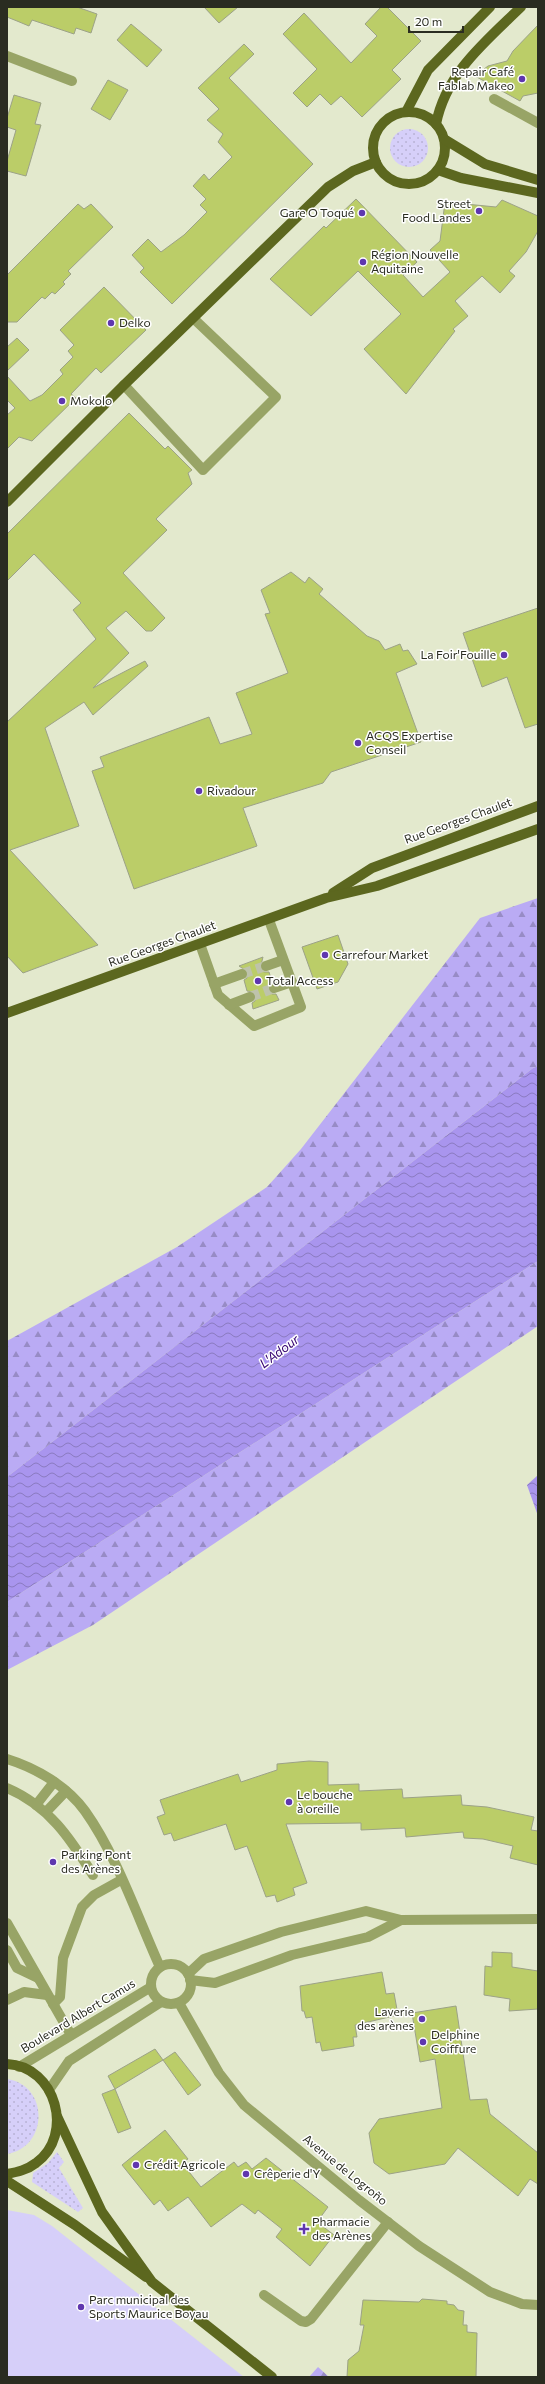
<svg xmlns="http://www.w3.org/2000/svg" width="545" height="2384" viewBox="0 0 545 2384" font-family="Commissioner,sans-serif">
<defs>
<pattern id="grass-dots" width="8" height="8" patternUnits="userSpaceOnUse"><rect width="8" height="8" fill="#d6cff9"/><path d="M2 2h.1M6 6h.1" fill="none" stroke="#b8b2d5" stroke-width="1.8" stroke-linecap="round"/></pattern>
<pattern id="forest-firs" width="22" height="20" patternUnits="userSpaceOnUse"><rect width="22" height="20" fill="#baabf4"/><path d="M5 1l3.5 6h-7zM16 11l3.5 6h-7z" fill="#978bc5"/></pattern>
<pattern id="water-waves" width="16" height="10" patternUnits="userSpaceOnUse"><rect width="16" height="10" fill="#a995ee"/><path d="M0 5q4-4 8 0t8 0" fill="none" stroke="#8a7ac0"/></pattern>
</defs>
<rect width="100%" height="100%" fill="#e3e9cd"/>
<g fill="url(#grass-dots)">
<circle cx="409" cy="148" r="19"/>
<path d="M7 2079C49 2085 49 2147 7 2154Z"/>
<path d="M57 2152 64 2162 59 2168 83 2208 78 2212 32 2182 33 2173 48 2163Z"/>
</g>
<g fill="url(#forest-firs)">
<path d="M538 898V1066L533 1068 7 1477V1341L177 1247 267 1187 301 1149 480 918Z"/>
<path d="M538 1261V1326L93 1625 7 1670V1602Z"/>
<path d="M318 2367 329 2377H309Z"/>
</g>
<path fill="#d6cff9" d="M7 2210 34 2215 52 2226 244 2377H7Z"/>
<g fill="url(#water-waves)">
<path d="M538 1066V1261L7 1602V1477L533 1068Z"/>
<path d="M538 1475V1516L527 1485Z"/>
</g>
<g fill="#bbcd68" stroke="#9ca287">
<path d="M7 7H77L97 14 91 33 76 28 74 34 32 20 29 26 17 21 7 17Z"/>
<path d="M204 7H238L219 23Z"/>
<path d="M381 7H387L421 41 392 70 401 79 362 117 341 96 331 105 320 94 307 107 293 93 317 69 283 34 304 13 351 63 377 36 365 24Z"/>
<path d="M131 24 162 50 147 67 117 40Z"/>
<path d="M538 25V93L523 96 520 101 475 76 488 66 507 61 513 51Z"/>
<path d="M244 44 254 54 229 78 313 164 172 304 140 272 144 268 132 255 148 239 161 252 184 235 207 212 200 205 206 199 193 186 204 174 209 180 232 157 218 142 223 134 207 120 219 109 198 88Z"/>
<path d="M108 80 128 90 110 120 91 109Z"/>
<path d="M14 95 41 103 35 124 41 125 26 176 7 171V161L16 130 7 127V118Z"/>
<path d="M356 199 417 262 403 275 423 297 450 272 430 250 440 241 445 202 496 207 502 200 538 216V231L526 252 509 271 515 276 500 293 482 276 455 301 468 316 453 329 455 331 406 394 364 349 401 314 358 271 311 316 270 279 324 226 326 228Z"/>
<path d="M78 204 84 209 91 204 113 227 68 271 71 274 63 282 65 284 55 294 52 292 45 299 42 297 17 322H7V275Z"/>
<path d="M104 287 146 330 101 373 96 368 71 394 76 398 32 441 19 437 7 449V415L15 408 7 400V376L30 401 42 395 63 374 60 370 73 357 68 351 74 345 60 330Z"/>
<path d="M17 338 29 350 7 371V347Z"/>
<path d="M129 413 165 449 168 446 192 470 188 473 192 484 156 519 167 530 123 573 165 618 152 631H146L126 611 106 628 129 653 93 688 145 661 148 666 93 715 84 702 45 728 79 826 10 850 98 945 23 973 7 956V722L96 639 73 610 81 603 34 554 7 581V534Z"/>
<path d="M291 572 305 583 309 577 323 589 319 594 367 636 379 641 385 650 400 644 403 651 408 650 417 664 396 673 421 742 331 772 323 783 243 808 257 846 134 889 92 771 104 767 100 757 209 717 220 744 252 734 236 693 288 673 265 614 270 613 261 590Z"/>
<path d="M538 608V724L525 728 507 677 482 687 463 633Z"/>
<path d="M338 935 348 964 338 982 317 989 302 947Z"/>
<path d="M263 957 260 969 264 972H269L272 982 268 986V990L272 994H276L279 1000 253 1009 252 1003 255 1001 256 995 254 992 247 991 244 980 247 978 248 972 239 966Z"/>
<path d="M309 1761 328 1762V1785L359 1784V1791L402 1789 403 1798 461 1795 462 1805 487 1807 534 1817 531 1830 538 1831V1865L510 1858 513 1846 483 1839 464 1838 463 1832 406 1837 405 1828 361 1830V1823L286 1824 307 1883 293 1888 295 1895 277 1902 275 1895 266 1897 247 1846 235 1850 226 1824 174 1841 171 1833 164 1835 157 1817 165 1814 160 1800 238 1774 241 1782 277 1770V1764Z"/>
<path d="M492 1952 512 1953V1967L538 1971V2009L509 2011 510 1999 484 1995 485 1966 492 1967Z"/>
<path d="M382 1972 386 1994 394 1993 398 2015 355 2025 357 2037H353L354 2046 322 2051 320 2042 316 2043 312 2017 306 2018 304 2011H302L300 1986Z"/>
<path d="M456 2006 470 2100 487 2099 490 2114 538 2153V2184L530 2179 518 2196 458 2148 445 2164 389 2174 374 2163 369 2133 379 2119 442 2108 435 2059 420 2062 412 2013Z"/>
<path d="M155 2049 163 2060 115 2089 108 2076Z"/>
<path d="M175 2052 201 2085 188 2095 163 2060Z"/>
<path d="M115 2089 131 2128 118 2133 102 2094Z"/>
<path d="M165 2130 188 2159 182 2163 201 2187 234 2162 238 2167 246 2162 252 2169 266 2158 328 2207 317 2222 334 2235 310 2266 276 2237 282 2229 258 2210 255 2214 242 2204 211 2227 188 2197 168 2211 160 2200 154 2205 122 2165Z"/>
<path d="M422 2299 447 2301V2304L454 2305 458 2310 464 2311 463 2325H467V2332L477 2333 476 2377H347L348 2360 359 2351 364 2325H360L363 2300 419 2302Z"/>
</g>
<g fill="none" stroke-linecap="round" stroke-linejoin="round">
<g stroke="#bec3ab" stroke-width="10" stroke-dasharray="10 5" stroke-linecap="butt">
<path d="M242 974 266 966"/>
<path d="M250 997 274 988"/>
</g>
<g stroke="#98a466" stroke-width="10">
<path d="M7 56 72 81"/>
<path d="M494 99 538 123"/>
<path d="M124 385 203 470 276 397 193 318"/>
<path d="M200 944 218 995 254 1026 301 1007 269 920"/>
<path d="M266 966 283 960"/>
<path d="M214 984 242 974"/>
<path d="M274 988 292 982"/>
<path d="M229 1005 250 997"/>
<path d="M7 1759C36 1768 67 1786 85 1811 117 1856 137 1916 160 1967"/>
<path d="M7 1788C49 1806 70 1838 93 1875"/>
<path d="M36 1805 54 1782"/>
<path d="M46 1812 66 1791"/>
<path d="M7 1923 71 2035"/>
<path d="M7 1950 17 1968 38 1978"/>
<circle cx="171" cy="1984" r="20"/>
<path d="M188 1974 204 1959 281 1932 366 1911 401 1920 538 1919"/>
<path d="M190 1980 215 1983 292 1955 368 1937 401 1920"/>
<path d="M7 2000 24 1992 47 1995"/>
<path d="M179 2003 219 2073 244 2105 359 2200 419 2246 490 2292 522 2304 538 2305"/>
<path d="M53 2004 60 1997 63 1958 82 1907 94 1895 121 1880"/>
<path d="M19 2067 151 1987"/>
<path d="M49 2090 69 2061 161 2002"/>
<path d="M264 2295 301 2321 306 2322 311 2319 388 2222"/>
</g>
<g stroke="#5c671f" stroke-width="10">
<path d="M406 112 428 70 490 7"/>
<circle cx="409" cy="148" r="36"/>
<path d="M436 124C446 73 485 42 521 7"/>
<path d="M444 139 485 164 538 180"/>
<path d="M438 170 461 178 538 193"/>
<path d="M7 502 124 385 328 187 353 171 376 162"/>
<path d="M333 893 372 868 538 806"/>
<path d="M7 1013 326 898 377 886 538 829"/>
<path d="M7 2064C56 2066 75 2135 36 2163 27 2170 17 2172 7 2174"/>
<path d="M57 2116 102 2212 152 2282 272 2377"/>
<path d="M7 2181 75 2225 146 2277"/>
</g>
</g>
<g fill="#5f37af" stroke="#fff" stroke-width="1.5">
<circle cx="522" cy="79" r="4"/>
<circle cx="479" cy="211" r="4"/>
<circle cx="362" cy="213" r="4"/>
<circle cx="363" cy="262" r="4"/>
<circle cx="111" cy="323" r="4"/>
<circle cx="62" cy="401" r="4"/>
<circle cx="504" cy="655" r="4"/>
<circle cx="358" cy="743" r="4"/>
<circle cx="199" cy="791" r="4"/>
<circle cx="325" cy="955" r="4"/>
<circle cx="258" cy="981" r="4"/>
<circle cx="289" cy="1802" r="4"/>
<circle cx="53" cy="1862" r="4"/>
<circle cx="422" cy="2019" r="4"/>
<circle cx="423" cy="2042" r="4"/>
<circle cx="136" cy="2165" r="4"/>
<circle cx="246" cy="2174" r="4"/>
<path d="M302 2223h4v4h4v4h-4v4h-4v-4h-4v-4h4z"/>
<circle cx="81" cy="2307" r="4"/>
</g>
<g text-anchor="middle" stroke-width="3" stroke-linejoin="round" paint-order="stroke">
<g font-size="12" fill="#2a2c21" stroke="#fff" text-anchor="start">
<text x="514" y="76" text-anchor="end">Repair Café<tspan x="514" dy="14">Fablab Makeo</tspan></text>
<text x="471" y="208" text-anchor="end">Street<tspan x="471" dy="14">Food Landes</tspan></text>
<text x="354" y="217" text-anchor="end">Gare O Toqué</text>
<text x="371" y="259">Région Nouvelle<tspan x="371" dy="14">Aquitaine</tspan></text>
<text x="119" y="327">Delko</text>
<text x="70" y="405">Mokolo</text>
<text x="496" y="659" text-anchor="end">La Foir'Fouille</text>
<text x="366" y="740">ACQS Expertise<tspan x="366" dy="14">Conseil</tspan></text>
<text x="207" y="795">Rivadour</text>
<text x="333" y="959">Carrefour Market</text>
<text x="266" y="985">Total Access</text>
<text x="297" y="1799">Le bouche<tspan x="297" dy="14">à oreille</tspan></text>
<text x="61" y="1859">Parking Pont<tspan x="61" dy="14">des Arènes</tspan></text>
<text x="414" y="2016" text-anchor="end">Laverie<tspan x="414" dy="14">des arènes</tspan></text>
<text x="431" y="2039">Delphine<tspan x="431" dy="14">Coiffure</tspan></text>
<text x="144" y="2169">Crédit Agricole</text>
<text x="254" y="2178">Crêperie d'Y</text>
<text x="312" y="2226">Pharmacie<tspan x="312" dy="14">des Arènes</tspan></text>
<text x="89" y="2304">Parc municipal des<tspan x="89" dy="14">Sports Maurice Boyau</tspan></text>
</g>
<g font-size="12" fill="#2a2c21" stroke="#fff">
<text transform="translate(458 821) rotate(-20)" y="4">Rue Georges Chaulet</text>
<text transform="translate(162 944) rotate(-20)" y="4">Rue Georges Chaulet</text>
<text transform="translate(78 2016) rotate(-31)" y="4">Boulevard Albert Camus</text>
<text transform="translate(345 2170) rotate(39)" y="4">Avenue de Logroño</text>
</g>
<g font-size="13" font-style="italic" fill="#33016f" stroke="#fff">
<text transform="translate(279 1351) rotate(-37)" y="5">L'Adour</text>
</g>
</g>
<rect width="545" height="2384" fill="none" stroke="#2a2c21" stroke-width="16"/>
<path d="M409 26v6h54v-6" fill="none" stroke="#2a2c21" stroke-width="2"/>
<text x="415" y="26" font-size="12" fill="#2a2c21" stroke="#ffffff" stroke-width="3" paint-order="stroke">20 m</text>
</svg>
